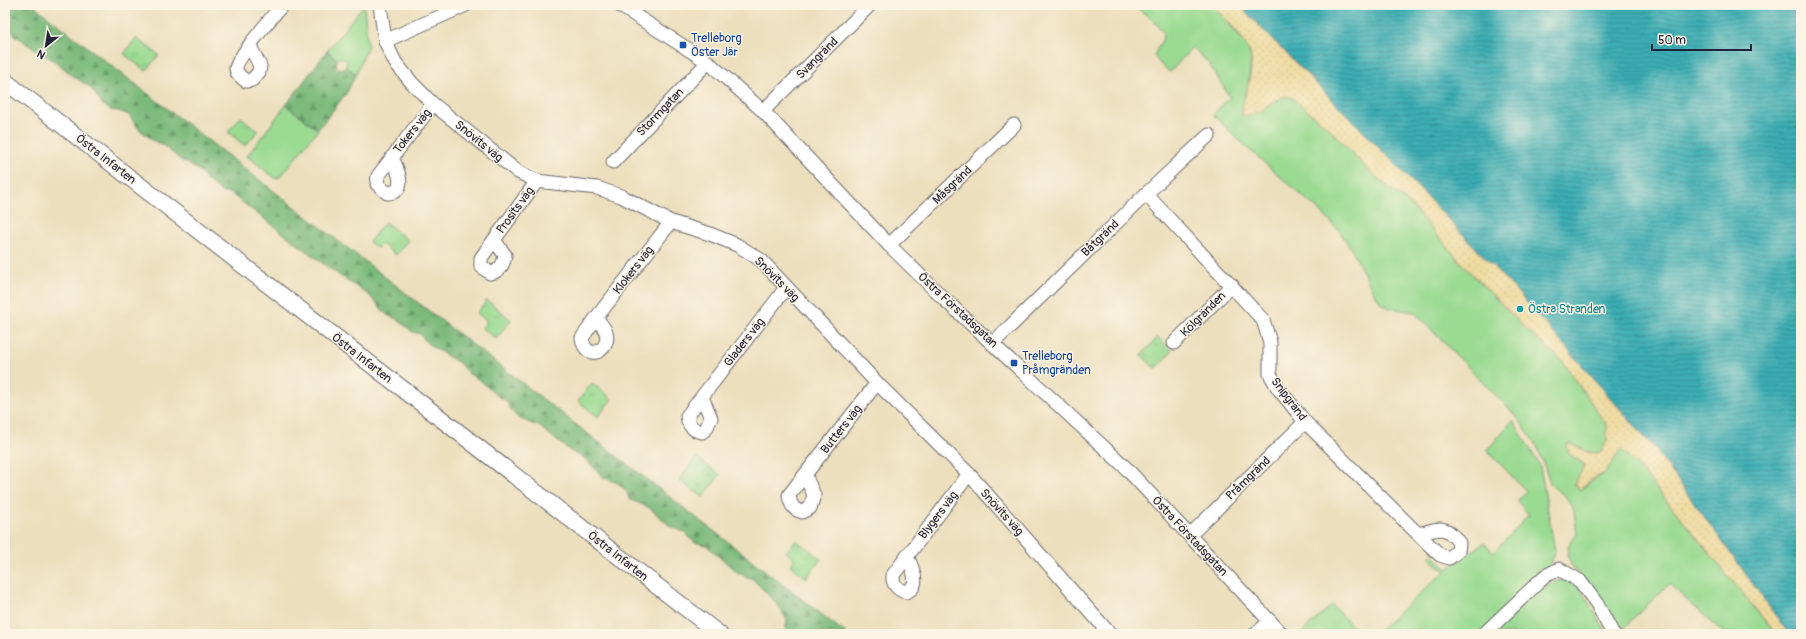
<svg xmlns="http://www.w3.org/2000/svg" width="1806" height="639" viewBox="0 0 1806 639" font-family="Pangolin,sans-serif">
<defs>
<pattern id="forest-firs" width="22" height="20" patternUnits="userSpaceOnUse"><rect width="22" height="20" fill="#7bba7b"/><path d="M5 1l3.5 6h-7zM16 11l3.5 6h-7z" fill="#649766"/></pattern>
<pattern id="sand-dots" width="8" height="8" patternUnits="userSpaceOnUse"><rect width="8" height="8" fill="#eeda9e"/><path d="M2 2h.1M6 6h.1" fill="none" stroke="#ccbb89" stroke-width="1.8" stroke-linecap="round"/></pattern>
<pattern id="park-tufts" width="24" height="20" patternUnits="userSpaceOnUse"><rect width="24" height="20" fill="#9ada91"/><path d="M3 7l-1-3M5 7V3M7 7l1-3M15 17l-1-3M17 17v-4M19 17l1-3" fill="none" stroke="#84bb7e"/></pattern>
<pattern id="water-rules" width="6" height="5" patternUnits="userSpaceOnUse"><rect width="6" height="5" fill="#3badb3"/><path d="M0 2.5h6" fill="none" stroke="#318c93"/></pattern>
</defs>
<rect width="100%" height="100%" fill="#fcf5e5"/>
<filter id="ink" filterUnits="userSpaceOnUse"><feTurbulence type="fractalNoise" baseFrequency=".025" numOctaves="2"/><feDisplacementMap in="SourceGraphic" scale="8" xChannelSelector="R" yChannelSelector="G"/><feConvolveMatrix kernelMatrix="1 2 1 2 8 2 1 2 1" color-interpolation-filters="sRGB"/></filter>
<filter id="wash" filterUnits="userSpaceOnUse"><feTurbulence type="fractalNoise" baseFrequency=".012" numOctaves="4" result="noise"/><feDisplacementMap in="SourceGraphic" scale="16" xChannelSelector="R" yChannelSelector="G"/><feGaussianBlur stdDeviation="0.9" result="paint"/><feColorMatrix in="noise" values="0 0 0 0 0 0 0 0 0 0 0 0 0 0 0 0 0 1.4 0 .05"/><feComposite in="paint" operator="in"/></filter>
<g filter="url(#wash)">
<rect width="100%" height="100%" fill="#ecdfbd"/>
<g fill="#9ada91" stroke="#5e7e66">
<path d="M364 5 368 46 356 74 346 67 347 61 341 57 337 59 327 51Z"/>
<path d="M1133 5H1210L1221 14 1247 46 1251 58 1248 86 1244 98 1275 103 1281 97H1291L1332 131 1370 172 1411 205 1465 267 1527 330 1562 360 1607 426V441L1600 453 1587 452 1569 443 1570 454 1585 465 1575 484 1579 490 1606 472 1621 449 1638 466 1776 634H1725L1669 584 1617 634 1600 604 1572 566 1567 556 1569 544 1577 534 1574 510 1566 497 1551 485 1538 448 1517 417 1414 312 1389 308 1381 303 1373 291 1352 250 1340 232 1323 214 1243 144 1213 115 1230 97 1209 64 1193 47 1170 72 1159 63 1154 55 1162 40 1164 33 1153 20Z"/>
<path d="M286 105 318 130 281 176 276 179 247 156Z"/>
<path d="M1513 420 1540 466 1555 551 1550 568 1480 634H1375L1445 571 1429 557 1432 554 1447 569 1484 543 1494 552 1529 515 1517 501 1526 491 1487 450Z"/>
<path d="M1561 580 1569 581 1579 587 1608 634H1490C1511 615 1534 585 1561 580Z"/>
<path d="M1332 605 1360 634H1300Z"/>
</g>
<g fill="url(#forest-firs)" stroke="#4e6e5b">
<path d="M5 5H33L847 634H785L787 620 778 605 753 579 738 573 706 545 694 542 684 532 670 526 650 508 629 499 627 492 618 483 604 478 583 457 570 451 540 427 518 418 511 410 506 401 496 395 480 380 469 374 459 363 428 344 420 334 413 332 397 319 387 315 369 295 333 271 230 193H223L205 178 200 171 181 160 162 144 154 141 139 129 129 115 119 111 111 110 103 105 90 87 73 76 55 61 34 49 15 35 5 24Z"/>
<path d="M327 51 337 59 336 67 339 69 346 67 356 74 347 92 318 130 286 105Z"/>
</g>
<path fill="url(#sand-dots)" stroke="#887e6c" d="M1210 5H1239L1407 176 1515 289 1656 450 1789 634H1776L1638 466 1621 449 1606 472 1587 482 1580 490 1575 484 1585 465 1570 454 1567 447 1568 443 1587 452 1600 453 1607 441V426L1562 360 1527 330 1465 267 1411 205 1370 172 1332 131 1291 97H1281L1263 110 1249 116 1242 115C1241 104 1246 96 1248 85 1250 77 1252 66 1251 58 1249 41 1223 15 1210 5Z"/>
<g fill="url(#park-tufts)" stroke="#5e7e66">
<path d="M136 38 159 55 146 71 124 54Z"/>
<path d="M241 117 258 131 245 146 228 132Z"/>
<path d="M385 222 408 240 396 255 382 244 378 248 369 242Z"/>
<path d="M487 300 511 320 496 339 482 328 487 321 477 313Z"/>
<path d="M1158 337 1172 351 1156 369 1141 355Z"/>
<path d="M592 383 612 399 598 417 578 401Z"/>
<path d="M696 457 720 475 703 497 679 480Z"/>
<path d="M796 540 821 559 806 578 790 565 795 559 786 552Z"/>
</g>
<path fill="url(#water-rules)" stroke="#2e6877" d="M1239 5H1801V634H1789L1656 450 1515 289 1407 176Z"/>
</g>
<g filter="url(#ink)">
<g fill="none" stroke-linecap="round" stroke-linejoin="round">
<defs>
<g id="minor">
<path d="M380 5 385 41 395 62 412 83 433 104 518 172 537 181 597 188 621 196 671 222 710 234 737 245 761 260 877 383 969 474 1110 634"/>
<path d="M619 5 708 62 763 111 889 245 943 298 1124 466 1282 634"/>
<path d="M385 41 466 5"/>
<path d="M250 46 260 66 259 72 252 80 246 81C242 78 237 75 236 69 235 60 274 15 282 5"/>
<path d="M763 111 870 5"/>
<path d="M392 157C397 168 409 193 387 193L377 184 378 176 433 104"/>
<path d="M613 162 708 62"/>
<path d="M1146 194 1263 320 1270 342V374L1278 388 1305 422 1418 534 1440 555 1449 558 1458 551 1459 543C1445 523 1439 529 1418 534"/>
<path d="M494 240 505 255C504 263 500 272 490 273L481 266V258L537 181"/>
<path d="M889 245 1014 125"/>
<path d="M596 318C599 322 603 326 605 330 614 349 586 365 582 338L596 318 671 222"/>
<path d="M993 343 1146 194 1209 135"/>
<path d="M1174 343 1232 285"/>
<path d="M702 397 711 418 706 429 702 432C693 431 688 425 687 416L779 297 786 287"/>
<path d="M805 475 814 495 810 508 802 512C793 510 790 504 789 495L877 383"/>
<path d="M1190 535 1305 422"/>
<path d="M907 556C912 567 922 586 906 592 897 590 892 583 893 575L969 474"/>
<path d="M1256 634 1270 621"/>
<path d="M1484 634 1545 576 1559 569 1580 581 1597 604 1613 634"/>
</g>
<path id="major" d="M5 81 719 634"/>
</defs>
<use href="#minor" stroke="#696468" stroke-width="15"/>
<use href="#major" stroke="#696468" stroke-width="18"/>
<use href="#minor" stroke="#fff" stroke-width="13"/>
<use href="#major" stroke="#fff" stroke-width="16"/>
</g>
</g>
<g fill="#1a4fb4" stroke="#fcf5e5" stroke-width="1.5">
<rect x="679" y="41" width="8" height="8" rx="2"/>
<rect x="1010" y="359" width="8" height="8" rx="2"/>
</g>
<circle fill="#0f9aa8" stroke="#fcf5e5" stroke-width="1.5" cx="1520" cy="309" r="4"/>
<g text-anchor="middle" stroke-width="3" stroke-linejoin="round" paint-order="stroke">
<g font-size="12" fill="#164399" stroke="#fcf5e5" text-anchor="start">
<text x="691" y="42">Trelleborg<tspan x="691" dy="14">Öster Jär</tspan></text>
<text x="1022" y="360">Trelleborg<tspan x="1022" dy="14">Pråmgränden</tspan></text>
</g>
<g font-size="12" fill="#22223b" stroke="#fcf5e5">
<text transform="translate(817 58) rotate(-45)" y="4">Svangränd</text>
<text transform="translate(660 112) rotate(-46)" y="4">Stormgatan</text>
<text transform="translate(412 131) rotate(-52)" y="4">Tokers väg</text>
<text transform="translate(479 141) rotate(39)" y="4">Snövits väg</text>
<text transform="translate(106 159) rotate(38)" y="4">Östra Infarten</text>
<text transform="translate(952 185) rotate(-44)" y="4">Måsgränd</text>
<text transform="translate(515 210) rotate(-54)" y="4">Prosits väg</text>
<text transform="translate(1100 238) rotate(-44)" y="4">Båtgränd</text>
<text transform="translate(633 270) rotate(-52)" y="4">Klokers väg</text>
<text transform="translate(777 279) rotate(45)" y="4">Snövits väg</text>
<text transform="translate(958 310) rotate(43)" y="4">Östra Förstadsgatan</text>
<text transform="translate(1203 314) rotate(-45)" y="4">Kölgränden</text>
<text transform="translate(744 342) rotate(-52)" y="4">Gladers väg</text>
<text transform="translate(362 358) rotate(38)" y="4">Östra Infarten</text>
<text transform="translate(1289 399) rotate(53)" y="4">Snipgränd</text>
<text transform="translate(841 429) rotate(-52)" y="4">Butters väg</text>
<text transform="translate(1248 478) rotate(-44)" y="4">Pråmgränd</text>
<text transform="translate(1002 512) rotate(48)" y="4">Snövits väg</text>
<text transform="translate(938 515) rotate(-53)" y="4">Blygers väg</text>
<text transform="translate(1190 536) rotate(47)" y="4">Östra Förstadsgatan</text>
<text transform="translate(618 556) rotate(38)" y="4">Östra Infarten</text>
</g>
<g font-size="12" fill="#0d838f" stroke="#fcf5e5" text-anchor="start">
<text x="1528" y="313">Östra Stranden</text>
</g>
</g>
<rect width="1806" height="639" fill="none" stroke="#fcf5e5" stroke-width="20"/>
<g transform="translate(46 46) rotate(210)" stroke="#fcf5e5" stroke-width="3" paint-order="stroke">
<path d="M0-3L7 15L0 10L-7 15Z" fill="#22223b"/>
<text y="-6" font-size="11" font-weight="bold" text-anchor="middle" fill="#22223b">N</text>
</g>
<path d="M1652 44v6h99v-6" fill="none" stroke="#22223b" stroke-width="2"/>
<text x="1658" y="44" font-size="12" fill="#22223b" stroke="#fcf5e5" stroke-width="3" paint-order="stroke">50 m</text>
</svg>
